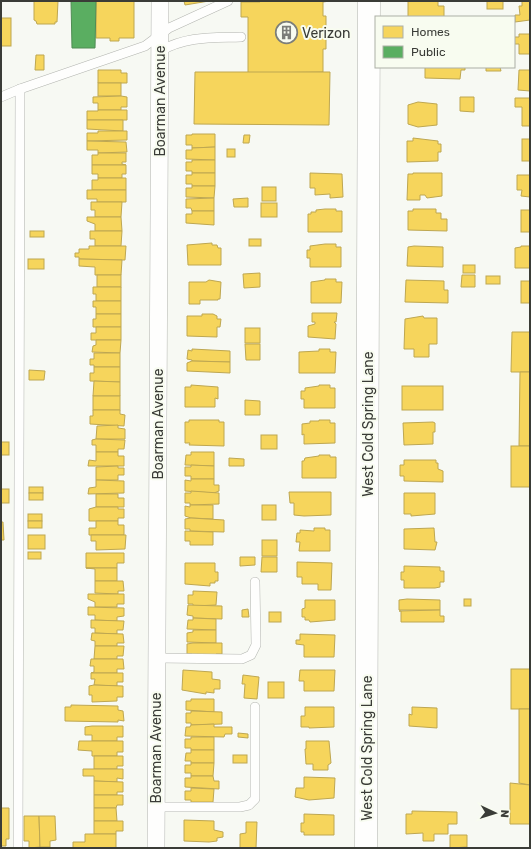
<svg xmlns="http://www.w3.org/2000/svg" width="531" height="849" viewBox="0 0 531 849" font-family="Rubik,sans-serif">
<rect width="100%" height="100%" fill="#f7f9f3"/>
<g fill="#f6d55c" stroke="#bea751">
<path d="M34 1H58L57 22H55V24H37L36 21 34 20Z"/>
<path d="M96 1H134V38H119V41H110V38H96Z"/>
<path d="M184 1H209L185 5Z"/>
<path d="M260 1H330L323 2V16H326V49H323V72L248 73V17H241V2H260Z"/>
<path d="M408 1H438V6H444V17H408Z"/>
<rect x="487" y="1" width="16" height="8"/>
<path d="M522 1H530V20L515 22V15H520L519 6H522Z"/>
<rect x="1" y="18" width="10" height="28"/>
<path d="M519 34H530V54H519V44H514V37H519Z"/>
<path d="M36 55H44V70H35Z"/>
<path d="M425 67H465V70H461L460 79 425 78Z"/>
<path d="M486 67H500L501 71H486Z"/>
<path d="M98 70H121V73H127V83H98Z"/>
<path d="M519 70H530V91L518 90Z"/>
<path d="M195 72H330L329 125 194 124Z"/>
<rect x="98" y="83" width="23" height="13"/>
<path d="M121 96 127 97V107H121V110H98V103H93V97Z"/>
<path d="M460 97H474V112L460 111Z"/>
<path d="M515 98H530V126H522V107H515Z"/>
<path d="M418 102 437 104V125L418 127 408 124V105Z"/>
<path d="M98 110H127V120H87V111H98Z"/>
<path d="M87 120H123V131L87 129Z"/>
<path d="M98 131H127V140L87 141V133H98Z"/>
<path d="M192 134H215V147L192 148V145H186V135H192Z"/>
<path d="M244 135H250L249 143H243Z"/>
<path d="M413 138 438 141V144H441V152H438V161L407 162V141H413Z"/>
<rect x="522" y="139" width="8" height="22"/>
<path d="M87 141 126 142 127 152 98 153V150H87Z"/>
<path d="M215 147V160L186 159V150H192V148Z"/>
<rect x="227" y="149" width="8" height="8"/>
<path d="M98 153H126V162H122V164L126 165H92V155H98Z"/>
<path d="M192 160H215V173H192V171H186V162H192Z"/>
<path d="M92 165H126V174H122V178H98V174H92Z"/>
<path d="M192 173H215V186H192V184H186V175H192Z"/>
<path d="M310 173 342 174 343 197 330 198V194L315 195V188H310Z"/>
<path d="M413 173H442V196L427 198 425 195H420V200H407L408 174H413Z"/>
<path d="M517 175H530V197L521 196 522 190H517Z"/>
<path d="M98 178H126V190H92V180H98Z"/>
<path d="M192 186H215L214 198 186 197V188H192Z"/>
<rect x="262" y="187" width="14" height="14"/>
<path d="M87 190H126V202H97V199H87Z"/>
<path d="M214 198V211H192L191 208H186V199Z"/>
<path d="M248 198V207H234L233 199Z"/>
<path d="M91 202H122L121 217H95V210H91Z"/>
<rect x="261" y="203" width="16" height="14"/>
<path d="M325 209H336V211H342V232H308V214H311V212H316V210Z"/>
<path d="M413 209H436V213H441V219H447V231L408 230V211H413Z"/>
<rect x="521" y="210" width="9" height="22"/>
<path d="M192 211H214V225L186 223V214H192Z"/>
<path d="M87 217H121L122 231H95V224L87 221Z"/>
<rect x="30" y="231" width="14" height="6"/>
<path d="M90 231H122L121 246H95V239H90Z"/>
<rect x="249" y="239" width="12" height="7"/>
<path d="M212 243V245H217L218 248H221V265H188L187 245Z"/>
<path d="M325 244H336V247H341V267H310V258H307V250H310V246Z"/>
<path d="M89 246H126L125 260 79 259V257H75V253H79V249H89Z"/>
<path d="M414 246 443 247V267L407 266 408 247Z"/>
<path d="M521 246H530V268H515V248L521 247Z"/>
<rect x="28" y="259" width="16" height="10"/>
<path d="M79 259 122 260 121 275H95V267L79 266Z"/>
<rect x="463" y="265" width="12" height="8"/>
<path d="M260 273V287L244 288 243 274Z"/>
<rect x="97" y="275" width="24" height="12"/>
<path d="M462 275H475V287H461Z"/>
<rect x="486" y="276" width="14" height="8"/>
<path d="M325 279H336V282H342L341 303H311V282L325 280Z"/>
<path d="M209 280 221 282 220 299H218V300H200V304H189V282H206Z"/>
<path d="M406 280 444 281V290H448V303L405 302Z"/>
<rect x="521" y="281" width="9" height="22"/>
<path d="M93 287H121V301H96V294H93Z"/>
<path d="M93 301H121V314H96V307H93Z"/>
<path d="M312 313H337L336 322H334L336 324 335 339 308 337V326L315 324V322H312Z"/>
<path d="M96 314H121V327H93V319H96Z"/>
<path d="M202 314H213L217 316V319H221L220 327H217V337L187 336V316H202Z"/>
<path d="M423 316 424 318H437V344H429V357H414V349H404L405 319Z"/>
<path d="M96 327H121V340H91V333H96Z"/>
<rect x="245" y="328" width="15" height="15"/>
<path d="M512 332H530V372H511Z"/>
<path d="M96 340H121L120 353 92 352 93 346 96 345Z"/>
<path d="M245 344H260V360H246Z"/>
<path d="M192 349 230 351V362L192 361V360L187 359 188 350 192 351Z"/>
<path d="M319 349H330V352H336L335 373H299V352L319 351Z"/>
<path d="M94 353H120V367H94V365H90V359H94Z"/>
<path d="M192 361 230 362V373L187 371V363Z"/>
<path d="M94 367H120V382L90 381V373H94Z"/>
<path d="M29 370 45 371 44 380H29Z"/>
<path d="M520 372H530V446H519Z"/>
<path d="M94 381 120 382V396H93Z"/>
<path d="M191 385 218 387V399L215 398V407H185V387H191Z"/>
<path d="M319 385H330V388H335V408H304V399H301V391H305V388L319 386Z"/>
<rect x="402" y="386" width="41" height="24"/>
<rect x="93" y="396" width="27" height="14"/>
<path d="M245 400 260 401V415H245Z"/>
<path d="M93 410H120V414L125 415 124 426 90 424V416H93Z"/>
<path d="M189 420H219V422H224V446L189 445 190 443H185V422H189Z"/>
<path d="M319 420H330V423H335V443L304 444V434L302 435V424L310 423V421H319Z"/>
<path d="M433 422 435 423V432H433V444L404 445 403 423Z"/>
<path d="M118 425V428L125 429V439H96L97 426Z"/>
<rect x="261" y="435" width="16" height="14"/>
<path d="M96 439 125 440 124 449H118V452H96V445H92V440Z"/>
<rect x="1" y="442" width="8" height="13"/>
<rect x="511" y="446" width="19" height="41"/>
<path d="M96 452H118V456H124V466H88L89 460 96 461Z"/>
<path d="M191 452H214V466L185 465 186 455H191Z"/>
<path d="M319 455H330V457H336V478H302V461H304L305 458 319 456Z"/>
<path d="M229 458 244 459V466H229Z"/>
<path d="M404 460H436V463H438V469L443 471V482L404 481V476H400V465H404Z"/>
<path d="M191 465 214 466V479H191V476H185V467H191Z"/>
<path d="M118 466V468H124V475H118V480H96V467Z"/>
<path d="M191 479H214V485H219V491L214 493 185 491V480L191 481Z"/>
<path d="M96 480 124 481V493L88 494 89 488 96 487Z"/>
<rect x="29" y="487" width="14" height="6"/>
<rect x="1" y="489" width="8" height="14"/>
<path d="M191 491 219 493V504L190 505V503H185V493H191Z"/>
<path d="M289 492H331V515L304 516 294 515V503H290Z"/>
<rect x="29" y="493" width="14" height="7"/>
<path d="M404 493H435V514L411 516V514H404Z"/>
<path d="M96 494H118V498H124V507H96Z"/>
<path d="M190 505H213V519L191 518 185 516V506L190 507Z"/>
<rect x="262" y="505" width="14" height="15"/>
<path d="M96 507H118V509H124V518H118V521H89V509Z"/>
<rect x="28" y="514" width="14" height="7"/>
<path d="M191 518 224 520V532L190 531V529H185V519Z"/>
<rect x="28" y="521" width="14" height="7"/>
<path d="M96 521H118V525H124V535H89V528H96Z"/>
<path d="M1 522H3L4 540H1Z"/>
<path d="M314 528H325V530H330V551H299L300 542H296L297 533H300V530L314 531Z"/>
<path d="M434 528 435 542H437L435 550 404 549V529Z"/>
<path d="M185 531 213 532V545H190V541H185Z"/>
<rect x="28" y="535" width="17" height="14"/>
<path d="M91 535H126L125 549 96 550V541H91Z"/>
<rect x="262" y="540" width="15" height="16"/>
<rect x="28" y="552" width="13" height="7"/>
<path d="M86 553H124V563H117V568H86Z"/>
<path d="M240 557H255V565L240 566Z"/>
<path d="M262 557H277V572H261Z"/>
<path d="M297 562 332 563 331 590H318V584H302V577H297Z"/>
<path d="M185 563H215V572H218V581H215V583H210V586L185 584Z"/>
<path d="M404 566 440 567V571H444V582H440V587L435 588H404V580H401V572H404Z"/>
<path d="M86 568H117V581H95V569Z"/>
<path d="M95 581H123L124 591H118V594L95 593Z"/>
<path d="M193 591 217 592 216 605 193 606V604H188V595H193Z"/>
<path d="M88 594H124V604H117V607H95V602L88 599Z"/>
<path d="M407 599 440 600V610H399V600Z"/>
<rect x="464" y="599" width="7" height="7"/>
<path d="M305 600H335V620L310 622 309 620H305V617H302V609L305 608Z"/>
<path d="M188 605 222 606V619L193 618V616L187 615Z"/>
<path d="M88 607 124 608V616L117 617V621L95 620V615H88Z"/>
<path d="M248 609 249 617H242V610Z"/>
<path d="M440 610V616H444V622H401V611H399Z"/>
<rect x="269" y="612" width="12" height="10"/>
<path d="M193 618 216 619V630L187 629 188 620H193Z"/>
<path d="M91 620 124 621 123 630H117V634L95 633V628H91Z"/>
<path d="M193 630H216V643L187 642V633L193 632Z"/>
<path d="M92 633 123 634 124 643H117V646H95V641L91 640Z"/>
<path d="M300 634 335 635 334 657H304V645L296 644V640H300Z"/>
<path d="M193 643H222V654H216V656L193 655 192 654H187V644Z"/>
<path d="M95 646H124L123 656H117V659H94Z"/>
<path d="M91 659H123L124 669H117V673H91L94 672V666H90Z"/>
<rect x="511" y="669" width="19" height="40"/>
<path d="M183 670 212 672V679L220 680V689H214V693L206 692V694L182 690Z"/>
<path d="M300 670H335L334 691H304V681H299Z"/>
<path d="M91 673H123V682H117V686L94 685 95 679H91Z"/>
<path d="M243 675 259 677 257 699 244 698 245 684H242Z"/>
<rect x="268" y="682" width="16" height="16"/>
<path d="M94 685 123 686V697H117V701L92 702V695H89V686Z"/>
<path d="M191 699H214V712L186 710V701H191Z"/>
<path d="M71 705 118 706V710L123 711 124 721 118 720V722L65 721V707H71Z"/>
<path d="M305 707H334V727L309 728V727H301V716H305Z"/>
<path d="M412 707 437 708V728L409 726V714L412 715Z"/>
<path d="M519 709H530V785L519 783Z"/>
<path d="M191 711 222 712V724L191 725V723H186V713H191Z"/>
<path d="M214 724V727H232V734H225L224 737 185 736 186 727H190L191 725Z"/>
<path d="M92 726H123V737H117V741H92V735H85V727Z"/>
<path d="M238 733 248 734V738L238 737Z"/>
<path d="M191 737H214V750H191V748H185V739H191Z"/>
<path d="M79 741H123V752H117V756H92V751L78 750Z"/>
<path d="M306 741H329L331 763 328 765V770H313V764H306L305 749H306Z"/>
<path d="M191 750H214V763H191V761H185L186 753H191Z"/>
<rect x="233" y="755" width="14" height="8"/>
<path d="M94 756H123V766H117V769H94Z"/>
<path d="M191 763H214L213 776H191V773H185V765H191Z"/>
<path d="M83 769H123V779L117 778V782L94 781V776H83Z"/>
<path d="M191 776H213L214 781H219V789L185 787V778H191Z"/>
<path d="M304 777 335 778 334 798 309 800 295 797 296 788H304Z"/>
<path d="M94 781 123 782V792H117V795H94Z"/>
<path d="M510 783 530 785V824H510Z"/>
<path d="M191 788 214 789 213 802H191V800H185V791H191Z"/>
<path d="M94 795H123V805H117L116 808H94Z"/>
<path d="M1 808H9V839H6V846H1Z"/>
<path d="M94 808H116L117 821H94Z"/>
<path d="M412 811 457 812V824H448V834H434V841H423V833L406 834V814H412Z"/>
<path d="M304 814 334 815V835H304V832H301V823H304Z"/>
<path d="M24 816H39L40 847 29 848V841H24Z"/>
<path d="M39 816H55L56 840 50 841V847H40Z"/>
<path d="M184 820 214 821V830L223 832V837L217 838V841L209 842 184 841Z"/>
<path d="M94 821H123V831H116V834H94Z"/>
<path d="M246 822H257L256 848H240V834L246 833Z"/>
<path d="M85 834H116V848H73V842H85Z"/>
<path d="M450 835H467V847L450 848Z"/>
</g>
<path fill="#5aae61" stroke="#508c54" d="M71 1H96L95 48H72Z"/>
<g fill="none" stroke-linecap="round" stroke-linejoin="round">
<defs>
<g id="service">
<path d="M160 51C187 36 211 38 241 37"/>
<path d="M1 97 20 89"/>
<path d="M157 658 242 659 251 655 256 645 255 582"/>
<path d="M156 807H240L249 805 255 799V707"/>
<path d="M18 848 20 89 145 46 169 28 228 1"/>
</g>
<path id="minor" d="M156 848 160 1"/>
<path id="secondary" d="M366 848 369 1"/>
</defs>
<use href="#service" stroke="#b2b4af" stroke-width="10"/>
<use href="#minor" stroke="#b2b4af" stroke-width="18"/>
<use href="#secondary" stroke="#b2b4af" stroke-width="23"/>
<use href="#service" stroke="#fefefd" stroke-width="9"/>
<use href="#minor" stroke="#fefefd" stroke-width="17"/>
<use href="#secondary" stroke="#fefefd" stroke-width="22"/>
</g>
<defs>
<symbol id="building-ring" viewBox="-11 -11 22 22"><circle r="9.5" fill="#f8fcf0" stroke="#7c7e79" stroke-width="1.5"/><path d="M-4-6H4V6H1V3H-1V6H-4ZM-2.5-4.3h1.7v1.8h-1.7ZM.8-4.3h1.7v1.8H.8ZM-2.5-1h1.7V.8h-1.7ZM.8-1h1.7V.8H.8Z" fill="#7c7e79"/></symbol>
</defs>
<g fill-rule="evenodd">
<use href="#building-ring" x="274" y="20" width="25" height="25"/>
</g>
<g text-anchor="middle" stroke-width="4" stroke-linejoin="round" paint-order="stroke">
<g font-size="14" fill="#3a3c37" stroke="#f8fcf0" text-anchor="start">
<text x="302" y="38">Verizon</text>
</g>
<g font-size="14" fill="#3a3c37" stroke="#f8fcf0">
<text transform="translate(160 101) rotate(-90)" y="5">Boarman Avenue</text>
<text transform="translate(158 424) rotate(-90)" y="5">Boarman Avenue</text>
<text transform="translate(368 424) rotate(-90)" y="5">West Cold Spring Lane</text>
<text transform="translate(156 748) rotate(-90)" y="5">Boarman Avenue</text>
<text transform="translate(367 748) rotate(-90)" y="5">West Cold Spring Lane</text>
</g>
</g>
<rect width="531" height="849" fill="none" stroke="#3a3c37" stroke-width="4"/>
<rect x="375" y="16" width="140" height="52" fill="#f8fcf0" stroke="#acafa6"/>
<rect x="383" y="26" width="20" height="12" fill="#f6d55c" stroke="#acafa6"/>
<text x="411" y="36" font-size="12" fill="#3a3c37">Homes</text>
<rect x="383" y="46" width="20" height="12" fill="#5aae61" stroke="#acafa6"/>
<text x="411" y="56" font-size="12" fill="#3a3c37">Public</text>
<g transform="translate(495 813) rotate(94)" stroke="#f8fcf0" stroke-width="3" paint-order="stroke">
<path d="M0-3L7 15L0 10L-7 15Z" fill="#3a3c37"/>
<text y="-6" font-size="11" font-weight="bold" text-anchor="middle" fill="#3a3c37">N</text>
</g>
</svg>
